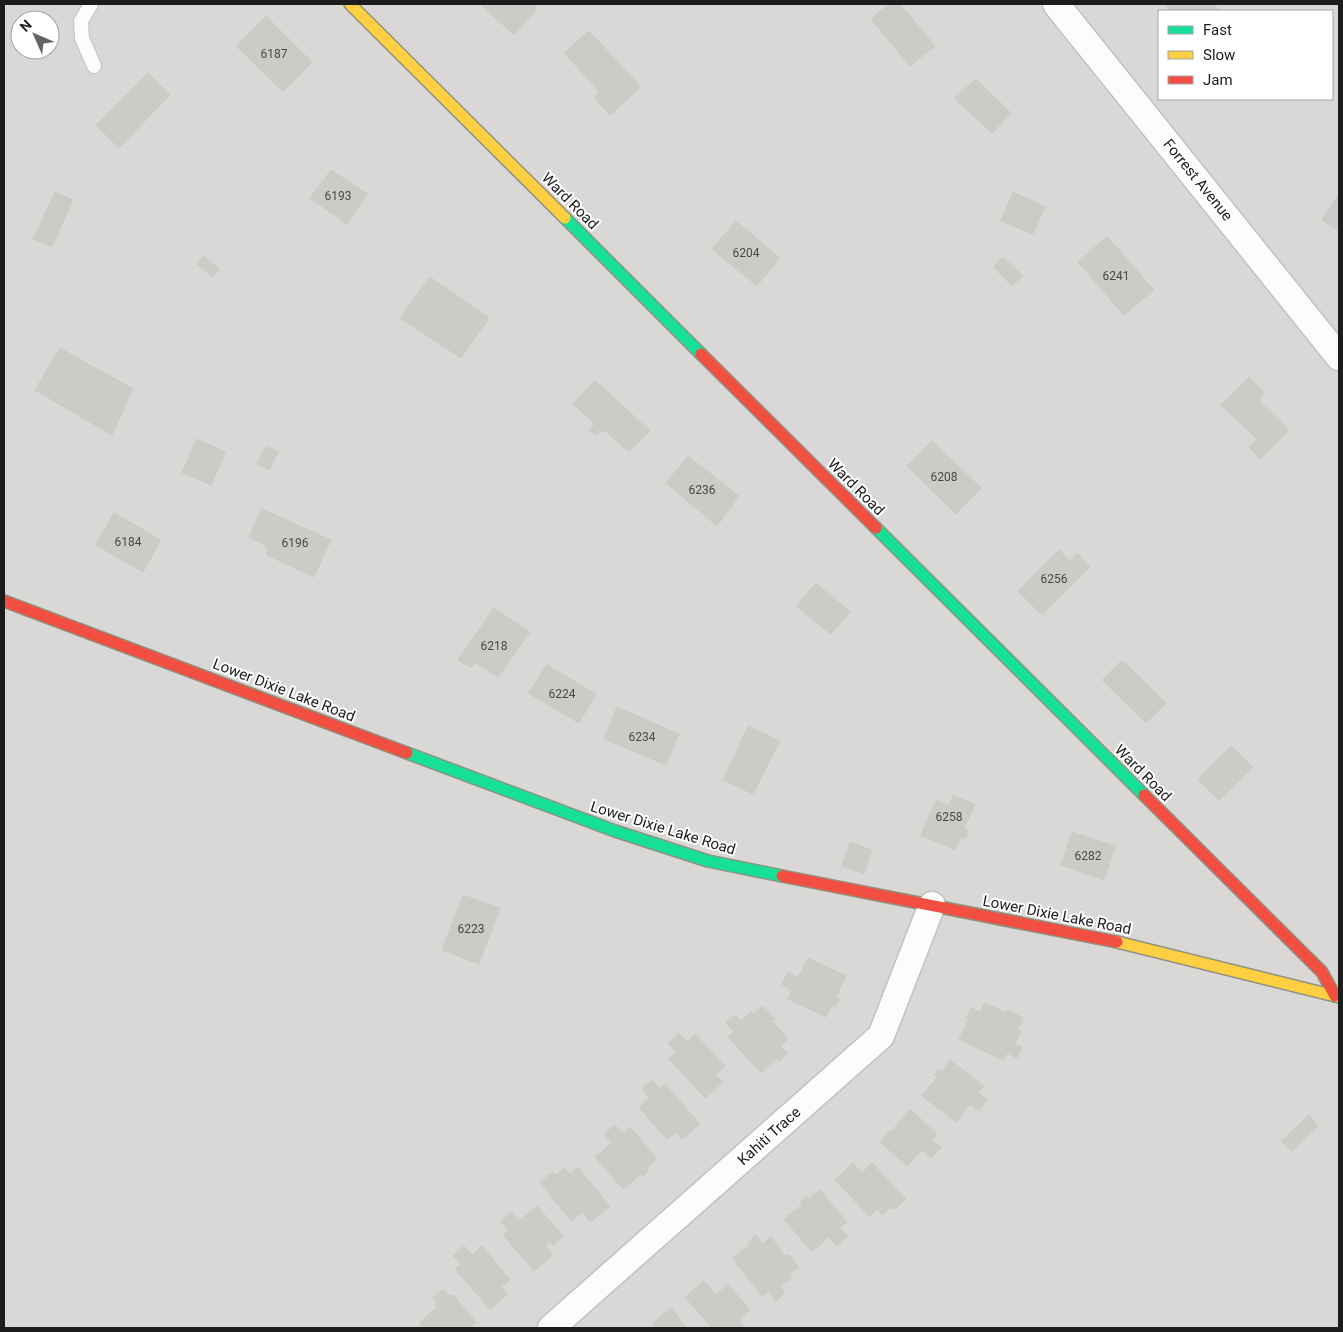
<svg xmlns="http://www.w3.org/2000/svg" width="1343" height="1332" viewBox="0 0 1343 1332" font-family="Roboto,sans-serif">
<rect width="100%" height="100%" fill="#eae9e4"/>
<path fill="#d9d8d6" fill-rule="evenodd" d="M4 4H1339V1328H4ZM1159 11H1332V99H1159ZM20 20H50V50H20Z"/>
<g fill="#cdcbc7" stroke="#cdcbc6">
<path d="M480 4H532L537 9 514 35Z"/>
<path d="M889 4H900L935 46 910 66 871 19Z"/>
<path d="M1165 4H1214L1220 11H1170Z"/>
<path d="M266 16 312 62 283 92 236 46Z"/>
<path d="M589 31 641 87 610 115 595 99 599 91 564 53Z"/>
<path d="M148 73 170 95 119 148 96 125Z"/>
<path d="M976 79 1011 113 992 133 954 98Z"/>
<path d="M331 170 367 194 347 224 310 198Z"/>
<path d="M55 192 73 200 52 247 33 239Z"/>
<path d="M1013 192 1045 207 1033 234 1001 221Z"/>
<path d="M1338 195 1339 196V231L1322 220Z"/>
<path d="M736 221 780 258 757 286 712 249Z"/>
<path d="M1107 236 1154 290 1124 315 1078 262Z"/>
<path d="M203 256 219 269 212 277 197 264Z"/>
<path d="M1003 257 1023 276 1012 286 993 267Z"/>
<path d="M430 277 489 318 461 358 400 318Z"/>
<path d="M60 348 133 389 112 435 35 390Z"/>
<path d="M1249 377 1264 392 1259 401 1289 430 1260 459 1249 447 1257 439 1221 405Z"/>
<path d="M595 380 650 431 629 452 604 430 596 435 589 430 595 424 573 404Z"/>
<path d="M197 439 226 452 211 485 182 473Z"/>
<path d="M932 441 981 488 956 514 907 466Z"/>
<path d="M266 446 278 452 269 470 257 464Z"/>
<path d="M688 456 739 496 717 526 666 483Z"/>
<path d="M262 509 331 540 314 577 267 555 266 546 249 537Z"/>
<path d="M114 513 161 540 143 572 96 545Z"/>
<path d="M1059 550 1070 561 1077 553 1090 567 1042 615 1018 591Z"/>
<path d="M816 583 850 612 831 634 796 606Z"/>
<path d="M494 608 530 632 498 677 475 662 471 668 458 660Z"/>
<path d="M1122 660 1166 703 1146 723 1102 680Z"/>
<path d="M547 665 596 694 579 723 528 693Z"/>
<path d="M617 707 679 734 666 765 604 739Z"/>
<path d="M748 726 780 741 753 794 723 780Z"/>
<path d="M1231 746 1253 767 1219 801 1198 779Z"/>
<path d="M953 795 975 805 964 828 969 831 965 839 961 837 955 850 921 835 936 800 949 806Z"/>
<path d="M1072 832 1115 846 1104 880 1061 865Z"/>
<path d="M850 842 872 850 864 874 842 866Z"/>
<path d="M463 895 500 908 479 964 442 950Z"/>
<path d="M808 958 846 976 836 997 839 999 835 1007 832 1005 826 1017 788 999 792 990 782 985 788 972 798 978Z"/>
<path d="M985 1003 1006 1013 1008 1010 1023 1018 1018 1029 1021 1031 1015 1044 1022 1047 1017 1058 1007 1053 1003 1060 959 1039 969 1019 966 1018 971 1008 980 1012Z"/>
<path d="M763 1006 775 1019 772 1021 788 1039 780 1046 787 1053 779 1061 777 1058 761 1073 728 1037 734 1032 726 1023 735 1015 741 1021 751 1011 754 1014Z"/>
<path d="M679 1033 687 1042 695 1034 725 1066 715 1075 723 1082 705 1098 669 1059 676 1052 668 1043Z"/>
<path d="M950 1060 984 1086 978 1093 987 1100 979 1111 970 1104 956 1122 922 1096 937 1077 934 1075 939 1069 942 1071Z"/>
<path d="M652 1080 660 1089 665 1084 700 1124 682 1139 676 1132 667 1140 639 1107 649 1098 642 1089Z"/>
<path d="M910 1109 937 1134 932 1140 941 1147 931 1158 922 1150 907 1166 880 1142 890 1131 891 1132Z"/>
<path d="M1309 1115 1318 1126 1292 1151 1281 1141Z"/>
<path d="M615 1125 623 1133 630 1127 657 1159 647 1168 649 1171 643 1177 641 1174 623 1189 595 1157 612 1143 604 1134Z"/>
<path d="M853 1163 862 1173 872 1163 906 1199 894 1210 891 1207 882 1215 877 1209 870 1217 835 1180Z"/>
<path d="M578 1167 610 1207 590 1222 582 1212 571 1221 540 1182 553 1172 556 1175 565 1168 570 1174Z"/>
<path d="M820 1190 847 1222 840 1228 847 1237 837 1246 829 1237 812 1252 784 1219 803 1204 800 1202 807 1196 809 1199Z"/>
<path d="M537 1206 563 1236 553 1245 550 1241 545 1246 553 1255 534 1271 503 1235 508 1230 501 1222 511 1212 519 1221Z"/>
<path d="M756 1235 762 1244 771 1237 785 1256 788 1254 799 1267 789 1275 791 1278 780 1287 785 1293 776 1301 769 1291 762 1296 732 1258 750 1245 748 1242Z"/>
<path d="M464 1246 472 1255 482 1246 510 1280 501 1287 508 1294 490 1309 455 1269 461 1264 453 1256Z"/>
<path d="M704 1281 716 1295 728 1284 732 1289 750 1310 739 1320 745 1328H712L685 1297Z"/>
<path d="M443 1289 450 1296 452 1294 476 1322 469 1328H424L419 1323 437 1307 435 1305 437 1303 433 1298Z"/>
<path d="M671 1308 687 1328H656L652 1323Z"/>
</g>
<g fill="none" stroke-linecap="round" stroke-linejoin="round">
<defs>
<path id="lane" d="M91 4 81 21 82 38 94 66"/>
<g id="street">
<path d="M1056 4 1339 357"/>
<path d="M551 1328 881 1036 932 905"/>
</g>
<g id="fast">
<path d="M565 218 701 354"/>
<path d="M876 528 1144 795"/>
<path d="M407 753 615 831 708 861 782 876"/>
</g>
<g id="slow">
<path d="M350 4 565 218"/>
<path d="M1117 942 1339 997"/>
</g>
<g id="jam">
<path d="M701 354 876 528"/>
<path d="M4 601 407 753"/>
<path d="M1144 795 1322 972 1335 996"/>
<path d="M782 876 1117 942"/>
</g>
</defs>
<use href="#lane" stroke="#c1c1bf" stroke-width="16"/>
<use href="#street" stroke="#c1c1bf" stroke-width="29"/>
<use href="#fast" stroke="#8e927e" stroke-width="14"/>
<use href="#slow" stroke="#8e927e" stroke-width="14"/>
<use href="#jam" stroke="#8e927e" stroke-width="14"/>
<use href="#lane" stroke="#fcfcfb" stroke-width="14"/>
<use href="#street" stroke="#fcfcfb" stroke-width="26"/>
<use href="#fast" stroke="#16e098" stroke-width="11"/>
<use href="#slow" stroke="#ffcf43" stroke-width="11"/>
<use href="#jam" stroke="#f24e42" stroke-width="11"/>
</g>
<g text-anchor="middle" stroke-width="4" stroke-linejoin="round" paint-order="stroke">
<g font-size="12" fill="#484847">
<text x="274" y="58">6187</text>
<text x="338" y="200">6193</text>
<text x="746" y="257">6204</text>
<text x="1116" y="280">6241</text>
<text x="944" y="481">6208</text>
<text x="702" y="494">6236</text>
<text x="128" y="546">6184</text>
<text x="295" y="547">6196</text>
<text x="1054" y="583">6256</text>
<text x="494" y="650">6218</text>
<text x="562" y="698">6224</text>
<text x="642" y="741">6234</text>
<text x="949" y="821">6258</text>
<text x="1088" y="860">6282</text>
<text x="471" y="933">6223</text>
</g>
<g font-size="15" fill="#1c1c1c" stroke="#fff">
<text transform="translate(1198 180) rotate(51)" y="5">Forrest Avenue</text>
<text transform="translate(570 201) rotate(45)" y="5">Ward Road</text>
<text transform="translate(856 487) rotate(45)" y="5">Ward Road</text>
<text transform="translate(284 690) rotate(21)" y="5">Lower Dixie Lake Road</text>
<text transform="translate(1143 773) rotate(45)" y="5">Ward Road</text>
<text transform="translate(663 828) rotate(17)" y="5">Lower Dixie Lake Road</text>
<text transform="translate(1057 915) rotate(11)" y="5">Lower Dixie Lake Road</text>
<text transform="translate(769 1136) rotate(-42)" y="5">Kahiti Trace</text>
</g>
</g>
<rect width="1343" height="1332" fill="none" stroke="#1c1c1c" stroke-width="10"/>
<rect x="1158" y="10" width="175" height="90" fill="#ffffff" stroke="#a4a4a4"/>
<rect x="1168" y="26" width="25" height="8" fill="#16e098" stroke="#a4a4a4"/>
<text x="1203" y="35" font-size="15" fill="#1c1c1c">Fast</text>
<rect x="1168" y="51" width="25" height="8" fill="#ffcf43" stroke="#a4a4a4"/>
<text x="1203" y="60" font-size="15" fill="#1c1c1c">Slow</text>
<rect x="1168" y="76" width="25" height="8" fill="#f24e42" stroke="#a4a4a4"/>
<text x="1203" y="85" font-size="15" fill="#1c1c1c">Jam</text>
<g transform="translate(35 35) rotate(315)"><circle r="24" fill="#ffffff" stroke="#a4a4a4"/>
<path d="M0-4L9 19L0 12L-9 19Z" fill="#646462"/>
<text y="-8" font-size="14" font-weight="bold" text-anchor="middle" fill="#1c1c1c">N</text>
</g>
</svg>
